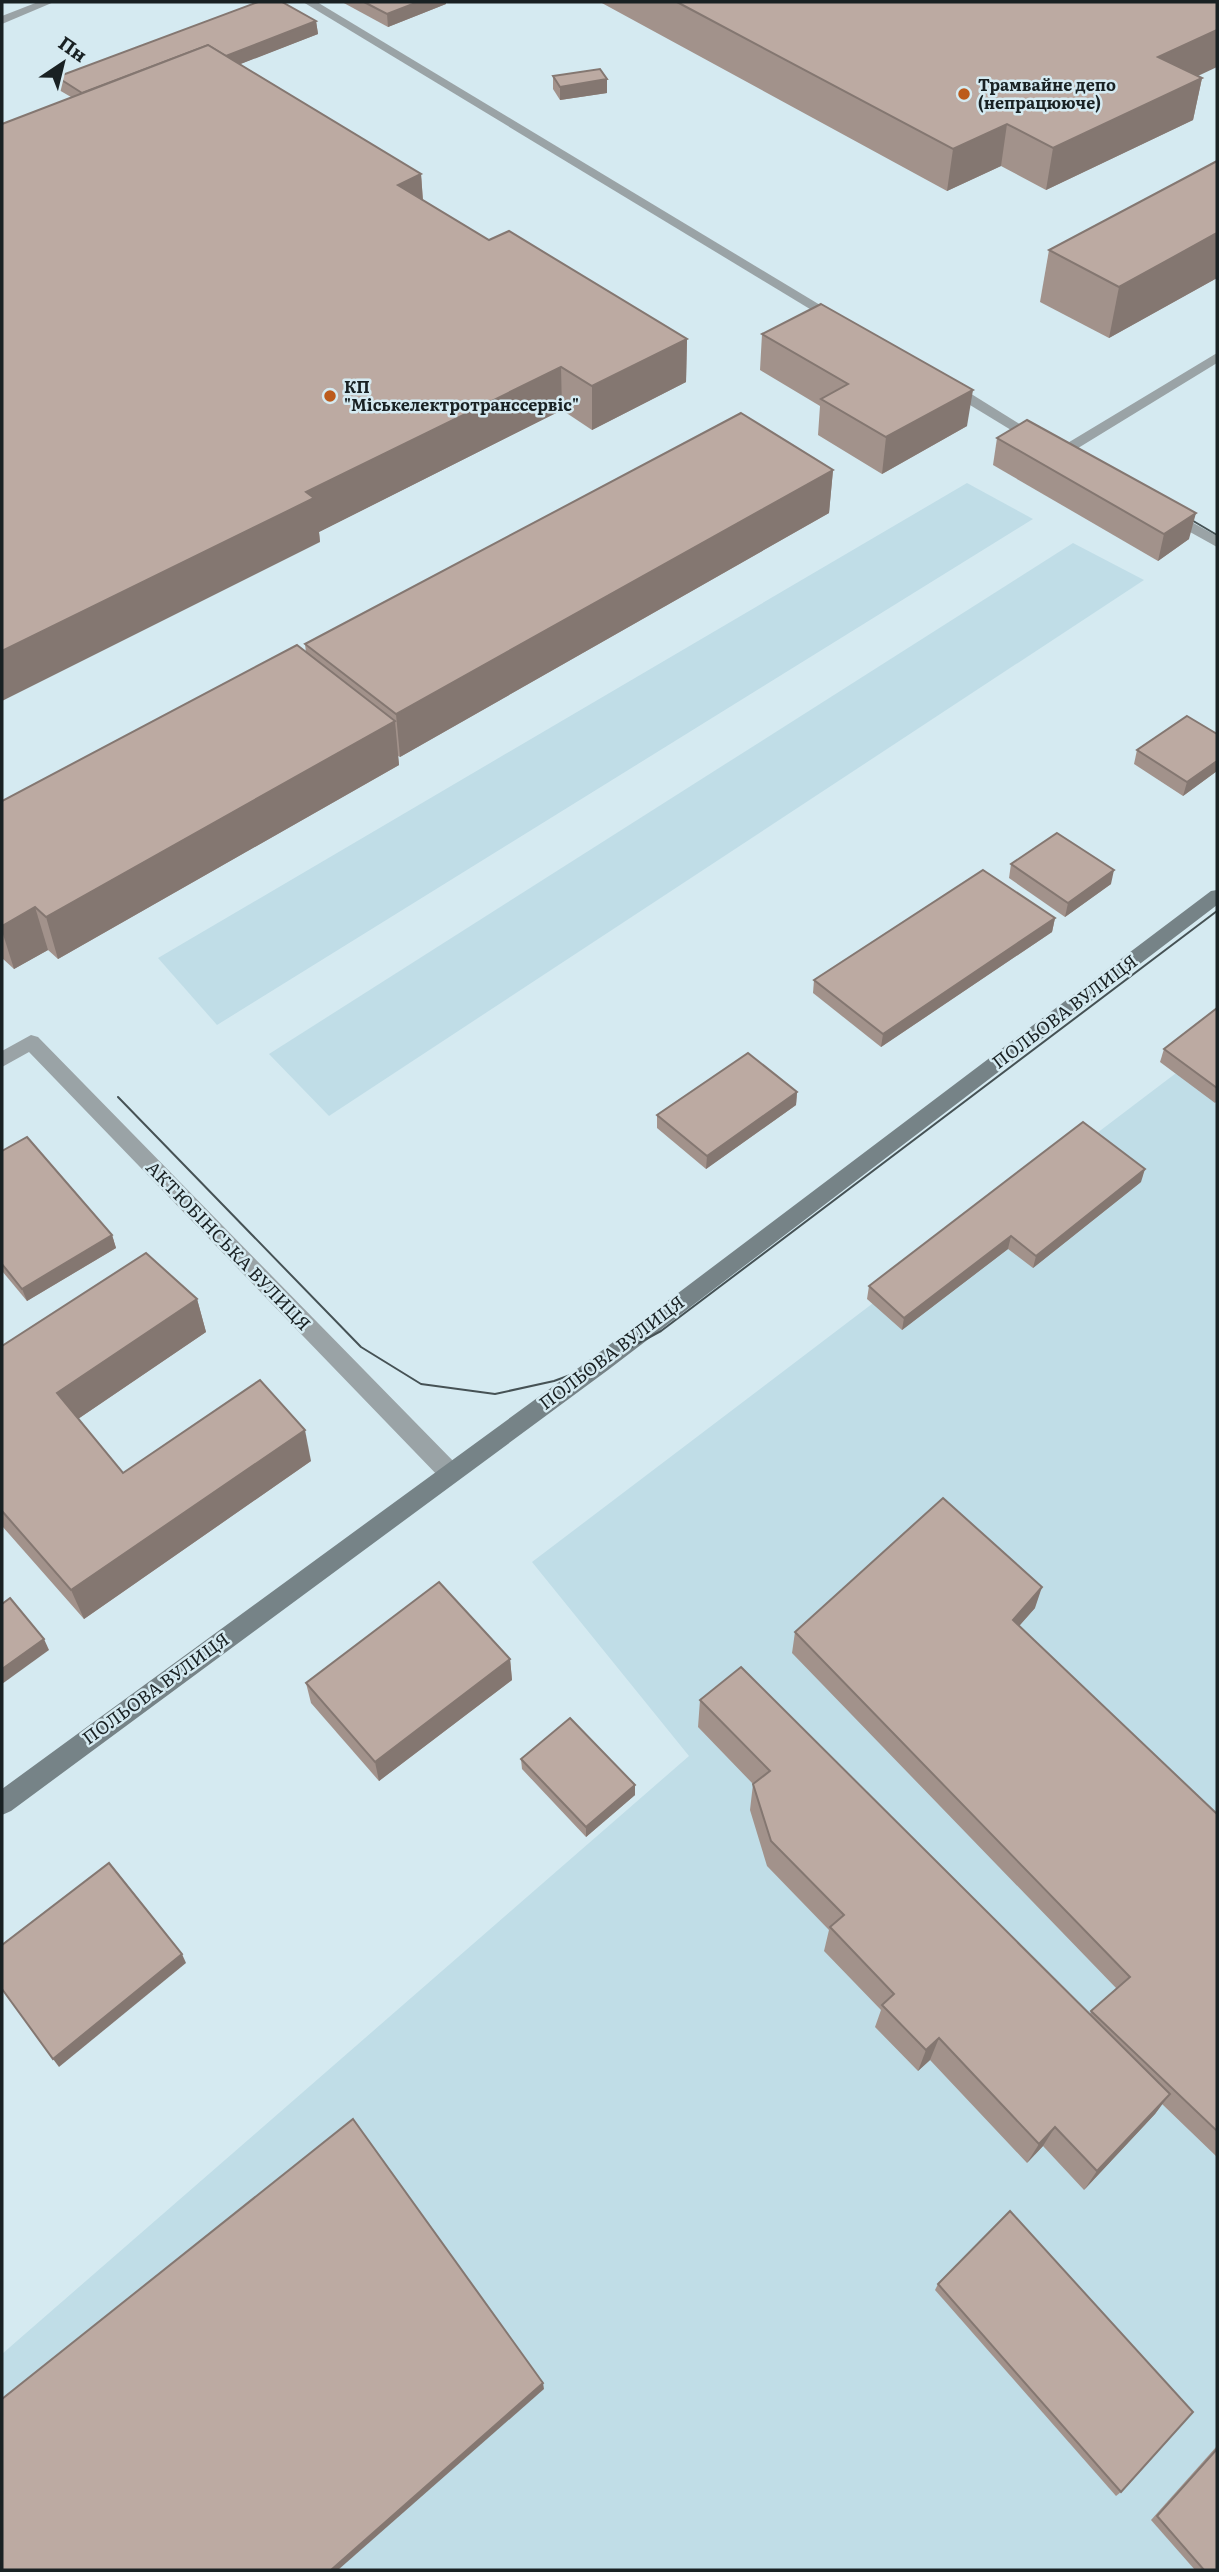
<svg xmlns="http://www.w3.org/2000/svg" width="1219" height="2572" viewBox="0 0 1219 2572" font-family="Literata,serif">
<rect width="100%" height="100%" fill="#d5eaf1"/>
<g fill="#c0dde7">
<path d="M967 483 1033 519 217 1025 158 958Z"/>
<path d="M1073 543 1144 580 329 1116 269 1054Z"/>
<path d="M1217 1042V2570H2V2354L689 1756 532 1562Z"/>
</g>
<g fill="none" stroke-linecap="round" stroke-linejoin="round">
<g fill="#9aa3a6" fill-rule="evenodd">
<path d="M303 2H317L845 320 838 324 833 323Z"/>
<path d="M947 381 952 382 1047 441 1039 446 1034 444 942 388 940 385 942 382Z"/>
</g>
<g fill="#9aa3a6" fill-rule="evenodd">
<path d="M38 2H54L2 24V16Z"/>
<path d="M1217 353V363L1070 453 1078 459 1075 462H1065L1051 453Z"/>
<path d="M1168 509 1217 536V547L1163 517 1160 514 1163 511Z"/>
<path d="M31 1035 38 1037 458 1466 461 1473 458 1480 450 1483 442 1480 29 1052 2 1067V1051Z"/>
</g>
<path fill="#768387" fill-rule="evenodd" d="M1217 890V905L608 1370 11 1811 2 1815V1789L592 1358 1211 891Z"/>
<g stroke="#465255" stroke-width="2">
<path d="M1178 512 1217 535"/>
<path d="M118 1097 361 1347 421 1384 495 1394 554 1381 600 1364 661 1331 1217 911"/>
</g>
</g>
<g fill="#a2928b">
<path d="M342 2H446V4L388 27Z"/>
<path d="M600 2H1217L1198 76 1202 78 1193 120 1046 190 1001 166 947 191Z"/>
<path d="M316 21 318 34 240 64 421 174 423 200 489 240 687 339 686 382 592 430 562 410 319 532 320 542 71 97 59 90 57 77Z"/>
<path d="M553 76 607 93 560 100 553 89Z"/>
<path d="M1217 161V278L1109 338 1040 302 1049 250Z"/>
<path d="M762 334 967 426 882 474 818 435 820 406 760 370Z"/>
<path d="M997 438 1189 539 1158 561 993 465Z"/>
<path d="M833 470 829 513 400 757 398 756 399 765 58 959 48 950 14 969 2 958V801L306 653 305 644Z"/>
<path d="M1217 734V771L1183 796 1134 764 1137 750Z"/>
<path d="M1011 864 1111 884 1065 917 1009 878Z"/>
<path d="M1055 918 1052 932 881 1047 813 993 814 980Z"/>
<path d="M1217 1008V1101L1215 1103 1160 1062 1164 1049Z"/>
<path d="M797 1092 796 1105 706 1169 657 1128V1115Z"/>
<path d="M2 1151 112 1235 116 1248 27 1301 2 1271Z"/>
<path d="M1141 1182 1033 1268 1008 1249 902 1330 867 1299 869 1286Z"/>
<path d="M197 1299 206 1332 78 1419 123 1473 311 1461 84 1619 2 1526V1346Z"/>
<path d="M1035 1608 1019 1626 1217 1814V2157L1162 2104 1155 2114 1084 2190 1043 2146 1027 2163 930 2060 918 2071 875 2027 881 2010 824 1951 829 1930 767 1866 750 1810 753 1784 698 1727 700 1700 1090 2014 1091 2011 1117 1989 792 1653 795 1632Z"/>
<path d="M510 1659 512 1680 379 1781 311 1703 306 1683Z"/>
<path d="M521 1759 635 1785V1795L586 1837 522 1769Z"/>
<path d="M938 2284 1121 2492 1116 2496 935 2290Z"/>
<path d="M1217 2446V2570H1195L1151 2520Z"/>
</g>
<g fill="#847771">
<path d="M418 2H446V4L388 27 387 14Z"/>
<path d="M316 21 318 34 102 118 99 105Z"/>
<path d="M1217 30V67L1149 99 1158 57Z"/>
<path d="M1202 78 1193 120 1046 190 1053 148Z"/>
<path d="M607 79V93L560 100V87Z"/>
<path d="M1007 124 1001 166 947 191 953 149Z"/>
<path d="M421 174 424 217 398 185Z"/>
<path d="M1217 233V278L1109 338 1119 287Z"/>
<path d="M687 339 686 382 592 430V386Z"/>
<path d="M561 367 562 410 319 532 320 542 2 701V651L306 492Z"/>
<path d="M973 390 967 426 882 474 886 437Z"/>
<path d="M833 470 829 513 400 757 396 714Z"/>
<path d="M1196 513 1189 539 1158 561 1164 534Z"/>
<path d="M395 721 399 765 58 959 46 917Z"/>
<path d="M1217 761V771L1183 796 1187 782Z"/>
<path d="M1114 870 1111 884 1065 917 1068 903Z"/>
<path d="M35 907 48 950 14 969 2 931V926Z"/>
<path d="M1055 918 1052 932 881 1047 883 1034Z"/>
<path d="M797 1092 796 1105 706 1169 707 1156Z"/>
<path d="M1145 1169 1141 1182 1033 1268 1036 1256Z"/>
<path d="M112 1235 116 1248 27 1301 22 1289Z"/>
<path d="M1011 1236 1008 1249 902 1330 904 1318Z"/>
<path d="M197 1299 206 1332 69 1425 57 1393Z"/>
<path d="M305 1430 311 1461 84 1619 71 1590Z"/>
<path d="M1042 1587 1035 1608 1006 1641 1013 1620Z"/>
<path d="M44 1639 49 1650 2 1684V1669Z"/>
<path d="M510 1659 512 1680 379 1781 375 1762Z"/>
<path d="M635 1785V1795L586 1837V1827Z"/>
<path d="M182 1954 186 1963 59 2067 53 2059Z"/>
<path d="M939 2038 930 2060 918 2071 926 2050Z"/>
<path d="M1170 2094 1155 2114 1084 2190 1097 2171Z"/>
<path d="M1055 2127 1043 2146 1027 2163 1039 2144Z"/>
<path d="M543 2383 544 2389 338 2570H331Z"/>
</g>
<g fill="#bcaaa2" stroke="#847771" stroke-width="2">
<path d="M258 2H282L316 21 226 56 208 45 82 93 57 77Z"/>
<path d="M364 2H418L387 14Z"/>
<path d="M677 2H1217V30L1158 57 1202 78 1053 148 1007 124 953 149Z"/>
<path d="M208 45 421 174 398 185 489 240 509 231 687 339 592 386 561 367 306 492 314 498 2 651V124Z"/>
<path d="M600 69 607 79 560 87 553 76Z"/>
<path d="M1217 161V233L1119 287 1049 250Z"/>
<path d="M821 304 973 390 886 437 821 399 848 384 762 334Z"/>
<path d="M741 413 833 470 396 714 305 644Z"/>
<path d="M1027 420 1196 513 1164 534 997 438Z"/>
<path d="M297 645 395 721 46 917 35 907 2 926V801Z"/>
<path d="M1187 716 1217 734V761L1187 782 1137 750Z"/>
<path d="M1057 833 1114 870 1068 903 1011 864Z"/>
<path d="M983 870 1055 918 883 1034 814 980Z"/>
<path d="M1217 1008V1088L1164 1049Z"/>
<path d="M748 1053 797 1092 707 1156 657 1115Z"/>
<path d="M1083 1122 1145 1169 1036 1256 1011 1236 904 1318 869 1286Z"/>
<path d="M27 1137 112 1235 22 1289 2 1264V1151Z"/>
<path d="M146 1253 197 1299 57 1393 123 1473 260 1380 305 1430 71 1590 2 1511V1346Z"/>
<path d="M943 1498 1042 1587 1013 1620 1217 1814V2131L1091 2011 1130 1977 795 1632Z"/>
<path d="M439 1582 510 1659 375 1762 306 1683Z"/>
<path d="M10 1598 44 1639 2 1669V1604Z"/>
<path d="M741 1667 1170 2094 1097 2171 1055 2127 1039 2144 939 2038 926 2050 882 2005 894 1994 830 1927 844 1915 771 1841 753 1784 770 1771 700 1700Z"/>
<path d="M570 1718 635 1785 586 1827 521 1759Z"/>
<path d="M109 1863 182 1954 53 2059 2 1989V1945Z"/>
<path d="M353 2119 543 2383 331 2570H2V2399Z"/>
<path d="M1010 2211 1193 2412 1121 2492 938 2284Z"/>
<path d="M1217 2449V2570H1204L1157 2516Z"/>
</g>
<g fill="#bc5b1c" stroke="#d5eaf1" stroke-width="2.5">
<circle cx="964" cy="94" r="7"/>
<circle cx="330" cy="396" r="7"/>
</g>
<g text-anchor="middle" stroke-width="5" stroke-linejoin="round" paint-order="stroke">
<g font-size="16" font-weight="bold" fill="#192123" stroke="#d5eaf1" text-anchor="start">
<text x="978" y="91">Трамвайне депо<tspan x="978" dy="18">(непрацююче)</tspan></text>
<text x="344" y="393">КП<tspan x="344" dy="18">"Міськелектротранссервіс"</tspan></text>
</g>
<g font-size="18" fill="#192123" stroke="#d5eaf1">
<text transform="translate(1065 1012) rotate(-37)" y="6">ПОЛЬОВА ВУЛИЦЯ</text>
<text transform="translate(228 1246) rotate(46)" y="6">АКТЮБІНСЬКА ВУЛИЦЯ</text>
<text transform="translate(612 1353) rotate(-37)" y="6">ПОЛЬОВА ВУЛИЦЯ</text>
<text transform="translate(156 1689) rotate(-36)" y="6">ПОЛЬОВА ВУЛИЦЯ</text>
</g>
</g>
<rect width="1219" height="2572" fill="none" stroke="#192123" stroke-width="7"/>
<g transform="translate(63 63) rotate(35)" stroke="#d5eaf1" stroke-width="5" paint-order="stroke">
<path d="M0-5L12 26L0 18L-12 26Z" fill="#192123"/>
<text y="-10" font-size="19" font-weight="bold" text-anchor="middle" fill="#192123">Пн</text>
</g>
</svg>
